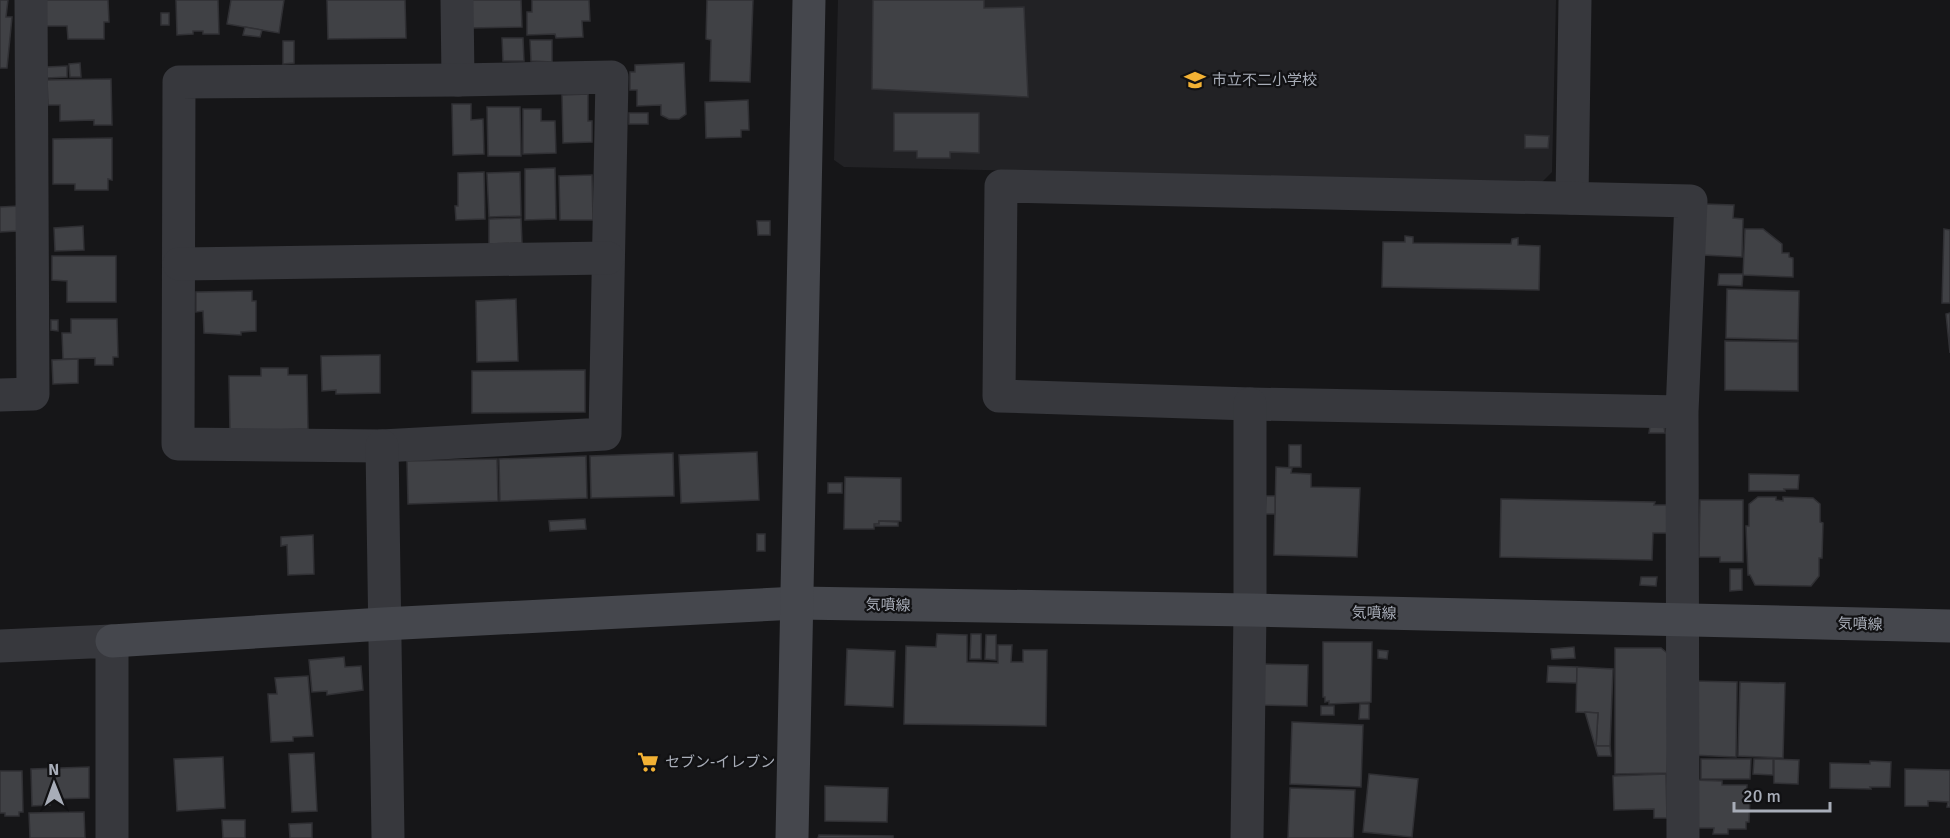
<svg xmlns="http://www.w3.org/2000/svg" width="1950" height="838" viewBox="0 0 1950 838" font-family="Signika,'Noto Sans JP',sans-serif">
<rect width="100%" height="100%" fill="#161618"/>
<path fill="#222225" d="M838 0H1556L1552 172 1542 182 844 167 834 160Z"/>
<g fill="#404145" stroke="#303034" stroke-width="1.5">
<path d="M0 0H8L6 17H12L7 68H0Z"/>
<path d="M45 0H108L109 22H104V39H68L67 26H46Z"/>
<path d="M176 0H218L219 34H203V31H193V34L177 35Z"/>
<path d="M231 0H284L279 33 227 24Z"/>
<path d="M327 0H405L406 38 328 39Z"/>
<path d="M470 0H521L522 27 471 28Z"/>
<path d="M532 0H589L590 21H582L583 37 556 38 555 34 527 35V12H532Z"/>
<path d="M707 0H753L750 82 710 81 711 40 706 39Z"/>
<path d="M873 0H984V8L1024 7 1028 97 872 89Z"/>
<rect x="161" y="13" width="8" height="12"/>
<path d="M245 27 262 30 260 37 243 35Z"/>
<path d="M502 38H523L524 61H503Z"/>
<path d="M530 40H552V62L531 61Z"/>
<path d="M283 41H294V63L283 64Z"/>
<path d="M80 63 81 77H70L69 64Z"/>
<path d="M684 63 686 114 679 119H669L661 115V105L637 106V90H630V72H635V65Z"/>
<path d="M67 66V77L47 78V67Z"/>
<path d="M111 79 112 125H94V120L60 121V105H48L47 80Z"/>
<path d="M588 94V121H592V142L563 143 562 95Z"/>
<path d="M748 100 749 130H741V137L706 138 705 102Z"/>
<path d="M452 104H471V120L483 119 484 154 453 155Z"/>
<path d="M487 107H520L521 156H488Z"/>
<path d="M523 109H541V121H555L556 153 523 154Z"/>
<rect x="629" y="113" width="19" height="11"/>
<path d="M894 113H979V153L950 152V158H917V151H894Z"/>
<path d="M1525 135 1549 136 1548 148H1525Z"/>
<path d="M112 138V180L108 179V190H75V184H53V139Z"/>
<path d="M555 168 556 219 525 220V169Z"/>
<path d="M484 172 485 219 456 220 455 206H458V173Z"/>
<path d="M520 172 521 216 489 217 487 173Z"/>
<path d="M592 175 593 220H560L559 176Z"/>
<path d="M1704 204 1734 205 1733 218 1743 219 1742 257 1702 255Z"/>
<path d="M18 206V231L0 232V207Z"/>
<path d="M521 218 522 243 489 244V219Z"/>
<path d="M757 221H770V235H758Z"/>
<path d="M83 226 84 250 55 251 54 228Z"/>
<path d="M1745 229H1763L1782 244V253H1789V257L1793 258V277L1743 275Z"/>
<path d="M1944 229 1950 230V303H1942Z"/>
<path d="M1405 236 1413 237V243L1511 244 1512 239 1518 238V245L1540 246 1539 290 1382 287 1383 242H1405Z"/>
<path d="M52 256H116V302H67V281L52 280Z"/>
<path d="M1719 274H1743L1742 286 1718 285Z"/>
<path d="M1727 289 1799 291 1798 340 1726 338Z"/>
<path d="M252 291V301H256V331L241 332V335L204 333 203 311 196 312V292Z"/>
<path d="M516 299 518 361 477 362 476 301Z"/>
<path d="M1950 313V353L1946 314Z"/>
<path d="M71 319H117L118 357H113V365H95V358L63 359 62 333H71Z"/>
<path d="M51 320H58V331L51 330Z"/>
<path d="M1725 341 1798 342V391L1725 390Z"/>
<path d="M380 355V393L336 394V390L322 391 321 356Z"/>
<path d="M78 359V383L53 384 52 360Z"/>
<path d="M261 368H288V375H307L308 429 230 431 229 376H261Z"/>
<path d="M585 370V412L472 413V371Z"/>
<path d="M1650 426 1664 427 1665 433H1649Z"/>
<rect x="1289" y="445" width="12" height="22"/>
<path d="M757 452 759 500 681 503 679 455Z"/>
<path d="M673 453 674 496 591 498 590 456Z"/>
<path d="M586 456 587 498 500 501 499 459Z"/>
<path d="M497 459 498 501 408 504 407 461Z"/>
<path d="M1276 467 1292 468 1291 473 1311 474V487L1360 488 1357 557 1274 555Z"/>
<path d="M1749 474 1799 475 1798 489H1784L1785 491H1749Z"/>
<path d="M845 477 901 478V521H879V524H874V529H844Z"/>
<rect x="828" y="483" width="14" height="10"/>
<path d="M1266 496H1275V514H1265Z"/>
<path d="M1758 497H1776V500L1783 501V497L1813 498 1820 504V522L1823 523 1822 558H1819V576L1811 586 1755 585 1750 575H1748L1746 526H1749V504Z"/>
<path d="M1501 499 1655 502 1654 505H1668V533H1653L1652 560 1500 557Z"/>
<path d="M1700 500H1743V562H1720V557H1699Z"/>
<path d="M585 519 586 529 550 531 549 521Z"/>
<path d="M879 521 898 522V526H875V524H879Z"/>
<rect x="757" y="534" width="8" height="17"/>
<path d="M313 535 314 574 288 575 287 545 281 546V537Z"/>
<path d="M1730 569H1742V590L1730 591Z"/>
<path d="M1641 577H1657L1656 586 1640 585Z"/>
<path d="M937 634 967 635V662L998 663V645H1012L1011 662H1023V650H1047L1046 726 904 724 906 646 936 647Z"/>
<path d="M971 634H981V659H970Z"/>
<path d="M986 635H996V660L985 659Z"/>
<path d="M1323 642H1372L1371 702 1329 704V701L1325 702V697H1323Z"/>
<path d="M1574 647 1575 658 1552 659 1551 649Z"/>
<path d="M1615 648H1661L1671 656 1667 773 1615 774Z"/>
<path d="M847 649 895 651 893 707 845 705Z"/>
<path d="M1378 650 1388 651 1387 659 1378 658Z"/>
<path d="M344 657 345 667 361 666 363 690 327 695V691L312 692 309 660Z"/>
<path d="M1263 664 1308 665 1307 706 1262 705Z"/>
<path d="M1548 666 1577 667V683L1547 682Z"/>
<path d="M1577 667 1613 669 1610 746H1596L1598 713 1576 712Z"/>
<path d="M308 676 313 736 293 737V741L271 742 268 694H277L275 678Z"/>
<path d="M1693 681 1737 682 1736 757 1691 755Z"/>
<path d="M1740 682 1785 683 1783 758 1738 756Z"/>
<path d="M1360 704H1369V719H1359Z"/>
<rect x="1321" y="706" width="13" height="9"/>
<path d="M1585 712 1598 713 1596 746H1610L1611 756H1598Z"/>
<path d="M1292 722 1363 725 1361 787 1290 784Z"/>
<path d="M314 753 317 811 292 812 289 754Z"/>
<path d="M223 757 225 808 177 811 174 759Z"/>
<path d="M1701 759H1751L1750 779H1701Z"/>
<path d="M1754 759H1773V775L1753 774Z"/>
<path d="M1774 759 1799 760 1798 784 1774 783Z"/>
<path d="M1870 761 1891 762 1890 787H1870L1871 789 1830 788V763L1870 764Z"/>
<path d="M89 767V798L50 799V805L32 806 31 769Z"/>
<path d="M1905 769 1950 770V807H1947L1948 802 1928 801V806H1905Z"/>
<path d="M0 771H22L23 812H19V816H5V813H0Z"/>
<path d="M1369 774 1418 779 1412 837 1363 832Z"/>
<path d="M1666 774 1667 818H1654V809L1614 810 1613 776Z"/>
<path d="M1691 780 1722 781V785H1747L1746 800 1750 799 1749 822H1746V829H1728V834H1713L1714 828H1690Z"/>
<path d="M825 786 888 788 887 822 825 821Z"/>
<path d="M1290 788 1355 790 1353 838H1288Z"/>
<path d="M84 812 85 838H30L29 813Z"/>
<path d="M222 820H245V838H223Z"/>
<path d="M312 823V838H290L289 824Z"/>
<path d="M819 835 893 836V838H818Z"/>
</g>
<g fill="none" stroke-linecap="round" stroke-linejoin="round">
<g stroke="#37383d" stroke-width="33">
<path d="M457 0 458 80"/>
<path d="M612 77 605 434 382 446 178 444 179 82 458 80Z"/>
<path d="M1572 198 1575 0"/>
<path d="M179 264 608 258"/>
<path d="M0 395 33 394 31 0"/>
<path d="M1682 412 1250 404 999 396 1001 186 1691 201 1682 412 1683 838"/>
<path d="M382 446 388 838"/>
<path d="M0 646 112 641V838"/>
<path d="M1247 838 1250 610V404"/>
</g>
<g stroke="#45474d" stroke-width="33">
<path d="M112 641 383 624 798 603 1250 610 1950 626"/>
<path d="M792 838 809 0"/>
</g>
</g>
<defs>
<symbol id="school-bare" viewBox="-9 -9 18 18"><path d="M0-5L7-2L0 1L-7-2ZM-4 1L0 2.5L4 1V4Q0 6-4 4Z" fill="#f2b134" stroke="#111113" stroke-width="2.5" paint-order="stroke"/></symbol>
<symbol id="supermarket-bare" viewBox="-9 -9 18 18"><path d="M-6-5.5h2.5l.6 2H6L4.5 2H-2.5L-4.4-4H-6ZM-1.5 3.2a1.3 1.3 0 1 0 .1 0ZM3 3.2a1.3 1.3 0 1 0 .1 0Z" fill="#f2b134" stroke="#111113" stroke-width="2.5" paint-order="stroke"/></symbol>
</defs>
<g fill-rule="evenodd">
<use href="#school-bare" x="1180" y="65" width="30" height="30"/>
<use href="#supermarket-bare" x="633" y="747" width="30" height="30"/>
</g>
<g text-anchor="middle" stroke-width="4.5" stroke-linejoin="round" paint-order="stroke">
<g font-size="15" fill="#a8adb8" stroke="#111113" text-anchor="start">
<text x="1212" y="85">市立不二小学校</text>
<text x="665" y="767">セブン-イレブン</text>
</g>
<g font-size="15" fill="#a8adb8" stroke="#111113">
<text transform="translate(888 605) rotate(1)" y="5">気噴線</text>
<text transform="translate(1374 613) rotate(1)" y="5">気噴線</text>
<text transform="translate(1860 624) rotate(1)" y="5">気噴線</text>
</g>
</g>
<g transform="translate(54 784) rotate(359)" stroke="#111113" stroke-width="4.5" paint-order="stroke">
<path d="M0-4.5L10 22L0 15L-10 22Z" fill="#a8adb8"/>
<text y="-9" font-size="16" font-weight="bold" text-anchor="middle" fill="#a8adb8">N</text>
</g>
<path d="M1734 802v9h96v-9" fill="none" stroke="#a8adb8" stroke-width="3"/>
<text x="1743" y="802" font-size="18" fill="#a8adb8" stroke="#111113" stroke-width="4.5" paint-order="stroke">20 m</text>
</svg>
